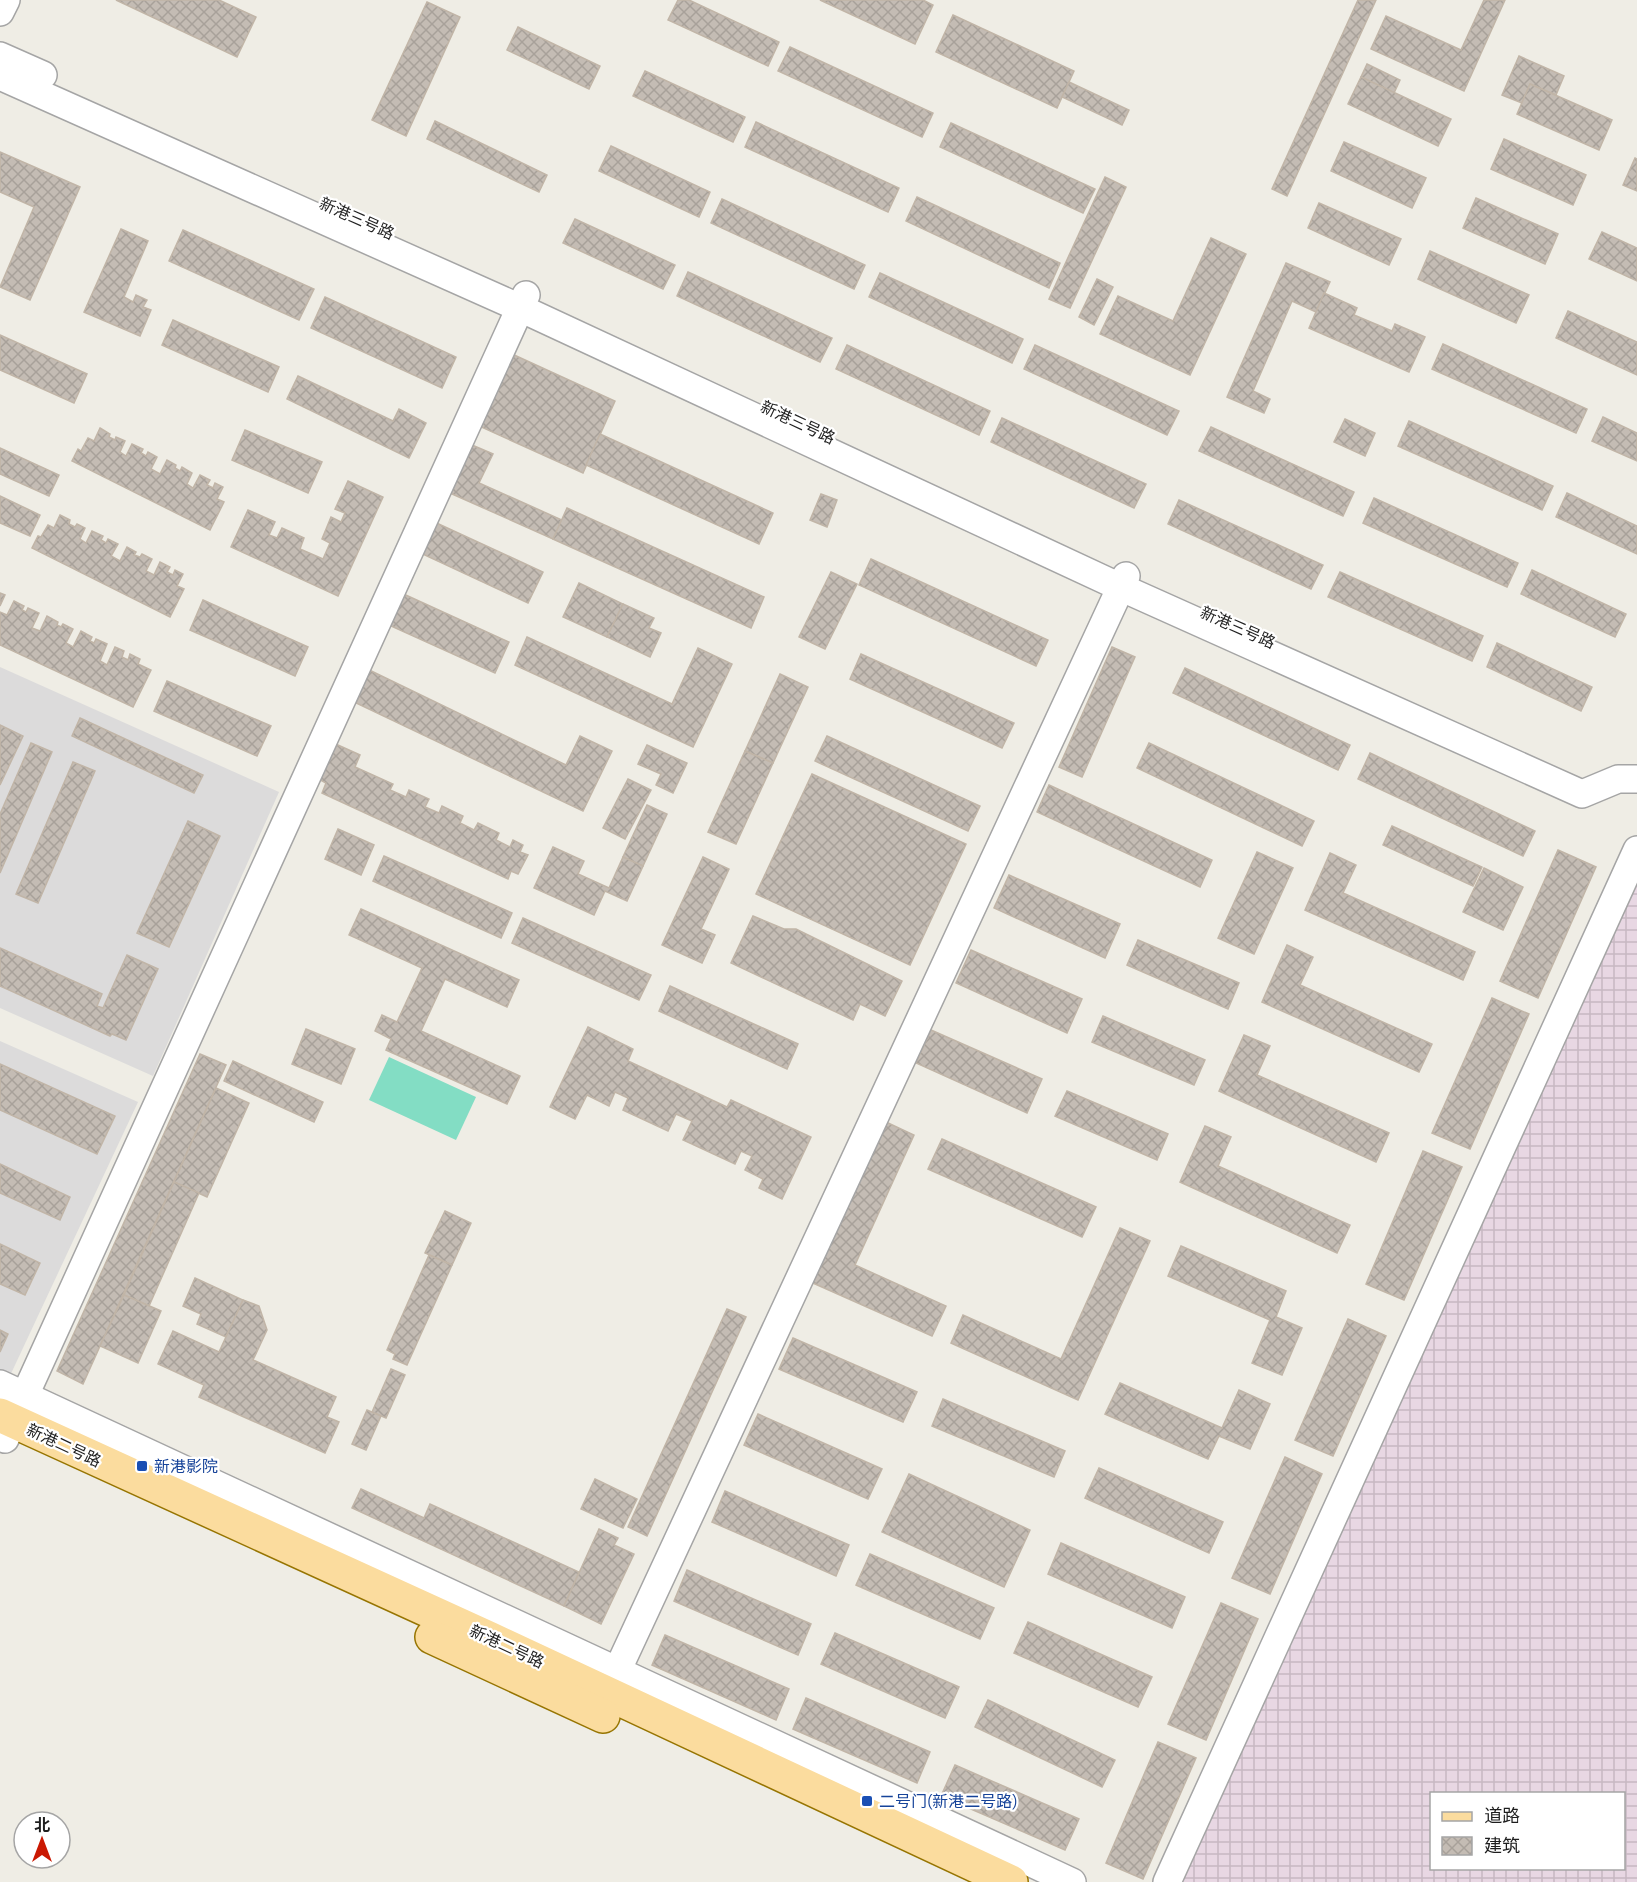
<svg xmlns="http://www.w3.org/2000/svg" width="1637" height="1882" viewBox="0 0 1637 1882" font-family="'IBM Plex Sans','Noto Sans SC',sans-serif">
<defs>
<pattern id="industrial-grid" width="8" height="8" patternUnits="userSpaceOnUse" patternTransform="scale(1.5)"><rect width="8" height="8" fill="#e8d7e3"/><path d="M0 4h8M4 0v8" fill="none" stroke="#c7b8c2"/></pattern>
<pattern id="building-cross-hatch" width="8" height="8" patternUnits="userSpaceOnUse" patternTransform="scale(1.5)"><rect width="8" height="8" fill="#c4bcb4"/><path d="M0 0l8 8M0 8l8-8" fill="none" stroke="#a8a19a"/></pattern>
</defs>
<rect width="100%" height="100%" fill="#efede5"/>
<g fill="#dcdbdb">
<path d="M0 667 279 792 153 1076 0 1008Z"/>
<path d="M0 1041 138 1102 8 1380 0 1376Z"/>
</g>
<path fill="url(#industrial-grid)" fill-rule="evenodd" d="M1637 883V1882H1182ZM1432 1794H1624V1868H1432Z"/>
<path fill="#83ddc4" d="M389 1057 476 1097 456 1140 369 1100Z"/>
<g fill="url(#building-cross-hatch)" stroke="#c1b5a7" stroke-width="1.5">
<path d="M116 0H219L256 17 237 57Z"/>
<path d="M678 0H689L779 42 768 66 668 20Z"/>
<path d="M820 0H923L933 5 915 44Z"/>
<path d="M1358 0H1376L1287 196 1272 189Z"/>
<path d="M1484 0H1505L1464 91 1371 49 1386 16 1461 50Z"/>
<path d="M427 2 460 17 406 136 372 120Z"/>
<path d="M953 15 1074 71 1057 108 936 52Z"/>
<path d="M518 27 600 66 589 89 507 50Z"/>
<path d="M790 47 933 113 922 137 778 71Z"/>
<path d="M1519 56 1564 76 1556 95 1530 84 1522 103 1502 95Z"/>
<path d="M1367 64 1400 80 1394 93 1361 77Z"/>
<path d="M645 71 745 117 733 142 633 96Z"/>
<path d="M1361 77 1451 119 1438 146 1348 104Z"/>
<path d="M1069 82 1129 110 1122 125 1062 97Z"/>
<path d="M1530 84 1612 120 1599 150 1517 114Z"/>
<path d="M435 121 547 175 539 192 427 139Z"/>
<path d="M756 122 899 188 888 212 745 147Z"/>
<path d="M951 123 1095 189 1083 213 940 147Z"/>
<path d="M1504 139 1586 175 1573 205 1491 169Z"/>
<path d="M1344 142 1426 178 1412 208 1331 171Z"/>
<path d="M611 146 710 192 699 217 599 171Z"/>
<path d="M0 152 80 187 30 300 0 287 34 207 0 192Z"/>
<path d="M1635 158 1637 159V191L1623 185Z"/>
<path d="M1105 177 1126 187 1070 308 1049 299Z"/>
<path d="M917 197 1060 263 1049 288 906 221Z"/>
<path d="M1476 198 1558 234 1545 264 1463 228Z"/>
<path d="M722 199 865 265 854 289 711 223Z"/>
<path d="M1319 203 1401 239 1389 265 1308 228Z"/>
<path d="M575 219 675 265 663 289 563 243Z"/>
<path d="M121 229 148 241 124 297 133 302 136 295 147 300 143 307 151 310 140 336 84 312Z"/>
<path d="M183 230 314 289 299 320 169 261Z"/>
<path d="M1602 232 1637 248V281L1589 259Z"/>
<path d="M1211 238 1246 254 1190 375 1100 334 1118 296 1173 321Z"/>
<path d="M1430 251 1529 295 1516 323 1418 279Z"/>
<path d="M1286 263 1330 282 1316 312 1292 301 1253 391 1270 399 1264 413 1227 397Z"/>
<path d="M688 272 832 338 820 362 677 296Z"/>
<path d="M880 273 1023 339 1012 363 869 297Z"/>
<path d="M1097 279 1113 287 1094 325 1079 317Z"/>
<path d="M1324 293 1357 308 1354 315 1392 331 1395 324 1425 337 1409 372 1309 328Z"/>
<path d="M325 297 456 357 442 388 311 328Z"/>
<path d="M1568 311 1637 342V375L1556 338Z"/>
<path d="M173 320 279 367 268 392 162 345Z"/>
<path d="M0 335 87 374 74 403 0 370Z"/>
<path d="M1443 344 1587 409 1576 433 1432 369Z"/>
<path d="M847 345 990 411 979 435 836 369Z"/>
<path d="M1035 345 1179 411 1167 435 1024 369Z"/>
<path d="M512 354 615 401 583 473 479 426Z"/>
<path d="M298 376 393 421 399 409 426 423 409 458 287 399Z"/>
<path d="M1603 417 1637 433V461L1592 441Z"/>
<path d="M1002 418 1146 484 1134 508 991 442Z"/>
<path d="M1345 419 1375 433 1365 456 1334 442Z"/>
<path d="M1409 421 1553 486 1542 510 1398 446Z"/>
<path d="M1211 427 1354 492 1343 516 1199 451Z"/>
<path d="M100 428 110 434 109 437 115 440 116 437 125 441 120 452 126 456 132 444 143 449 141 453 146 456 148 452 157 457 151 469 160 474 167 460 176 465 175 468 180 471 182 467 192 473 187 484 193 488 200 475 210 480 207 485 213 488 215 483 223 487 217 499 224 502 210 530 72 461 78 449 81 451 88 438 94 441Z"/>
<path d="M245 430 322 462 308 493 232 460Z"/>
<path d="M600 434 773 513 759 544 586 465Z"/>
<path d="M472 445 493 454 479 483 562 520 553 539 450 493Z"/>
<path d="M0 448 59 475 49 496 0 474Z"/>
<path d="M348 481 383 497 338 596 231 547 248 510 275 522 269 535 277 538 282 528 304 538 300 549 323 559 330 543 322 539 331 517 341 522 345 513 335 509Z"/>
<path d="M1567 493 1637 526V554L1556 517Z"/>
<path d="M821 494 837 500 827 527 810 520Z"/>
<path d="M0 496 40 515 30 536 0 523Z"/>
<path d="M1374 498 1518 563 1507 587 1363 523Z"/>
<path d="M1179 500 1323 565 1311 589 1168 524Z"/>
<path d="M567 508 764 597 751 628 553 539Z"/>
<path d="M60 515 70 520 69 524 75 527 77 524 85 528 80 539 86 543 92 531 103 536 101 540 106 543 108 539 118 544 111 556 120 561 127 547 136 552 134 555 140 557 142 554 152 559 146 571 154 575 160 562 170 567 167 572 173 575 175 570 183 574 177 586 184 589 170 617 32 548 38 536 41 537 48 525 54 528Z"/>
<path d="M430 520 543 572 528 603 416 551Z"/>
<path d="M871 559 1048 640 1036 666 859 585Z"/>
<path d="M1532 570 1626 614 1615 637 1521 594Z"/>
<path d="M831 572 857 584 825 649 799 637Z"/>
<path d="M1340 572 1483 636 1472 661 1328 597Z"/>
<path d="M579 583 623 604 607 637 563 617Z"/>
<path d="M397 591 509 642 495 673 382 622Z"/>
<path d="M0 593 5 595 0 606Z"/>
<path d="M203 600 308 647 295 676 190 630Z"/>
<path d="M14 601 24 606 22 610 26 612 28 608 39 613 32 628 40 631 47 616 58 622 57 625 61 627 63 624 73 629 66 643 73 647 81 631 92 637 90 641 94 643 96 639 107 644 100 661 107 665 115 647 124 651 122 657 128 660 130 654 140 659 138 664 151 670 133 707 0 645V612L7 615Z"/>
<path d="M623 604 654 618 649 628 661 633 650 657 607 637Z"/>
<path d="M527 637 672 704 698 648 732 664 693 747 515 665Z"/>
<path d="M1497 643 1592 687 1581 711 1487 667Z"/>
<path d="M1112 647 1135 657 1082 777 1059 767Z"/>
<path d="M861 654 1014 723 1002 748 850 679Z"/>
<path d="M363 667 566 765 580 736 612 751 583 811 356 703 359 697 354 686Z"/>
<path d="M1185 668 1350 745 1338 770 1173 693Z"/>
<path d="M780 674 808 687 773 763 745 751Z"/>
<path d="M167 681 271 726 257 756 154 711Z"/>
<path d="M80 718 203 775 194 793 72 736Z"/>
<path d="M0 725 23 736 0 785Z"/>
<path d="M827 736 980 806 968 831 815 761Z"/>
<path d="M329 741 360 755 355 767 393 784 390 790 406 797 409 790 429 799 425 807 439 813 442 806 463 816 460 823 474 830 478 823 499 833 496 840 510 847 513 840 523 845 520 852 528 855 518 874 511 871 508 879 322 793 326 783 313 776Z"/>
<path d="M31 743 52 752 0 873V814Z"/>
<path d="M1149 743 1314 821 1302 846 1137 768Z"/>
<path d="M647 745 687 763 673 793 656 785 661 774 638 764Z"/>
<path d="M745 751 773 763 736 844 708 832Z"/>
<path d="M1370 753 1535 831 1523 856 1358 779Z"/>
<path d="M73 762 95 771 38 903 16 894Z"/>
<path d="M812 774 966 844 910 965 756 894Z"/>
<path d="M628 779 651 790 625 839 603 828Z"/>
<path d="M1049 785 1212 860 1200 887 1037 812Z"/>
<path d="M647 805 667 814 643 866 623 857Z"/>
<path d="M188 821 220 836 169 947 137 933Z"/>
<path d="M1392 826 1482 867 1473 886 1383 845Z"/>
<path d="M338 829 374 845 361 875 325 859Z"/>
<path d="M553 847 584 861 578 874 609 888 623 857 643 866 627 901 605 891 594 915 534 888Z"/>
<path d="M1558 850 1596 867 1538 998 1500 981Z"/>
<path d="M1257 852 1293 868 1254 954 1218 938Z"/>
<path d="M1330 853 1356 865 1343 893 1475 952 1463 980 1305 910Z"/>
<path d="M384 856 512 913 501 938 373 881Z"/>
<path d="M703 857 729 869 701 929 715 935 702 963 662 945Z"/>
<path d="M1484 868 1523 887 1503 930 1463 912Z"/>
<path d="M1009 875 1120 924 1105 958 994 908Z"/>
<path d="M361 909 519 980 507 1007 445 979 421 1031 520 1076 507 1104 386 1050 391 1039 375 1031 382 1015 397 1022 422 968 349 935Z"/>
<path d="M753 916 784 929H796L902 981 885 1016 860 1004 853 1020 731 963Z"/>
<path d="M523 918 651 975 639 1000 512 943Z"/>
<path d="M1138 940 1239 983 1228 1009 1127 965Z"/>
<path d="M1287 945 1313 957 1300 985 1432 1044 1419 1072 1262 1002Z"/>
<path d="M0 948 102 994 97 1006 103 1008 127 955 158 969 126 1040 112 1034 110 1036 0 986Z"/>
<path d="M971 950 1082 999 1067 1033 956 983Z"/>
<path d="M670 986 798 1044 787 1069 659 1011Z"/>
<path d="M1492 998 1529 1014 1470 1149 1432 1133Z"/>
<path d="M1103 1016 1205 1060 1194 1085 1092 1042Z"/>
<path d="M588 1027 633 1049 628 1061 727 1107 731 1100 811 1137 782 1199 759 1188 763 1179 745 1170 752 1156 741 1151 735 1164 683 1140 692 1121 676 1114 668 1131 623 1110 628 1098 615 1092 609 1106 587 1095 575 1119 550 1107Z"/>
<path d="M306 1029 355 1049 341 1084 292 1064Z"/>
<path d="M931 1030 1042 1079 1027 1113 916 1063Z"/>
<path d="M1244 1035 1270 1046 1257 1075 1389 1133 1376 1162 1219 1091Z"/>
<path d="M200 1054 226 1065 83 1384 57 1371Z"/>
<path d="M233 1061 323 1102 314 1122 224 1081Z"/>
<path d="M0 1064 115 1116 97 1154 0 1110Z"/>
<path d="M216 1088 249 1103 207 1197 174 1182Z"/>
<path d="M1067 1091 1168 1134 1157 1160 1055 1116Z"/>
<path d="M886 1122 914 1135 855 1265 946 1306 932 1336 813 1283Z"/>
<path d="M1205 1126 1231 1137 1218 1166 1350 1225 1337 1253 1180 1182Z"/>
<path d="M942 1139 1096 1207 1082 1237 928 1169Z"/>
<path d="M1423 1151 1462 1167 1404 1300 1366 1284Z"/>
<path d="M0 1164 70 1197 60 1220 0 1193Z"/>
<path d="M174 1182 199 1193 149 1306 124 1295Z"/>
<path d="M445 1211 471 1223 452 1265 425 1253Z"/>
<path d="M1120 1228 1150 1241 1078 1400 951 1343 963 1315 1061 1359Z"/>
<path d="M0 1244 40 1263 25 1295 0 1284Z"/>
<path d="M1181 1246 1286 1291 1276 1317 1302 1328 1282 1375 1252 1363 1270 1320 1168 1276Z"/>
<path d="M429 1255 452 1265 407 1365 393 1359 395 1354 387 1350Z"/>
<path d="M195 1278 243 1300 226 1337 197 1324 201 1314 183 1306Z"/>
<path d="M124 1295 161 1311 138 1363 100 1346Z"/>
<path d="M243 1300 259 1306 267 1330 253 1360 336 1397 327 1417 339 1422 325 1453 199 1397 204 1385 158 1364 173 1331 219 1352Z"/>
<path d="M727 1309 746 1317 647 1536 628 1527Z"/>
<path d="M1348 1319 1386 1336 1333 1456 1295 1440Z"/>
<path d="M0 1330 8 1334 0 1352Z"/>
<path d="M793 1338 917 1392 903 1422 779 1369Z"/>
<path d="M391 1369 405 1375 386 1418 372 1412Z"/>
<path d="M1120 1383 1222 1428 1239 1390 1270 1404 1250 1449 1219 1436 1208 1459 1105 1414Z"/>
<path d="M943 1399 1065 1451 1054 1477 932 1426Z"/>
<path d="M367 1410 381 1416 366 1450 352 1444Z"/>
<path d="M758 1414 882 1469 868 1499 744 1445Z"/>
<path d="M1285 1457 1322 1474 1270 1594 1232 1578Z"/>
<path d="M1099 1468 1223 1522 1209 1553 1085 1498Z"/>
<path d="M909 1474 1030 1530 1004 1587 882 1532Z"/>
<path d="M595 1479 637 1499 623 1528 581 1509Z"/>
<path d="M361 1489 424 1518 430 1504 579 1572 564 1606 352 1508Z"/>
<path d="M725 1491 849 1545 836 1576 712 1522Z"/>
<path d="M599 1529 618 1538 614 1545 634 1554 601 1624 564 1606Z"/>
<path d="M1061 1543 1185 1597 1172 1628 1048 1574Z"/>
<path d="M870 1554 994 1608 980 1639 856 1585Z"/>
<path d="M687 1570 811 1624 798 1655 674 1601Z"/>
<path d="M1221 1603 1258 1619 1206 1740 1168 1724Z"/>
<path d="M1028 1622 1152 1677 1138 1707 1014 1653Z"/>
<path d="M835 1633 959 1687 945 1718 821 1664Z"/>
<path d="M665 1635 789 1689 776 1720 652 1665Z"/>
<path d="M806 1698 930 1752 917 1783 793 1729Z"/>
<path d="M988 1700 1115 1760 1102 1787 975 1727Z"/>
<path d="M1158 1742 1196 1758 1143 1879 1106 1863Z"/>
<path d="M955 1765 1079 1819 1065 1850 941 1796Z"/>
</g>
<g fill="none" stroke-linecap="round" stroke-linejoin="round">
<defs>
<g id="minor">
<path d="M0 12 6 0"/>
<path d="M0 56 43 75"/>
<path d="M0 76 520 308 1120 587 1582 794 1618 779H1637"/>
<path d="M0 1384 1072 1882"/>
<path d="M5 1439 526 295"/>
<path d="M599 1710 1126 576"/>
<path d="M1167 1882 1637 850"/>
</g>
<g id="major">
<path d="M0 1415 491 1639 1011 1882"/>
<path d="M432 1637 603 1716"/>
</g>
</defs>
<use href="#minor" stroke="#a5a5a5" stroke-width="30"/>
<use href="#major" stroke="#977502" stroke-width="36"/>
<use href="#minor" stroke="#fff" stroke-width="27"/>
<use href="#major" stroke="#fbdc9e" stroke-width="33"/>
</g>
<g fill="#1a4fb4" stroke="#fff" stroke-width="2">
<rect x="136" y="1460" width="12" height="12" rx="3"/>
<rect x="861" y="1795" width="12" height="12" rx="3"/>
</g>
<g text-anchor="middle" stroke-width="4.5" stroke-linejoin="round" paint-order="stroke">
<g font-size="16" fill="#1e1e1e" stroke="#fff">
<text transform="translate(357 218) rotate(24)" y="6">新港三号路</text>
<text transform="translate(798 422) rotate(25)" y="6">新港三号路</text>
<text transform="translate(1238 627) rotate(24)" y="6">新港三号路</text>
<text transform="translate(64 1445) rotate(25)" y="6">新港二号路</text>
<text transform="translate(507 1646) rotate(25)" y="6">新港二号路</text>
</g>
<g font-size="16" fill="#164399" stroke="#fff" text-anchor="start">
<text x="154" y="1472">新港影院</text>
<text x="879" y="1807">二号门(新港二号路)</text>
</g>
</g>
<rect x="1430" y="1792" width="195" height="78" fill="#ffffff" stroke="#a5a5a5" stroke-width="1.5"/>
<rect x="1442" y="1812" width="30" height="9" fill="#fbdc9e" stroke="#a5a5a5" stroke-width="1.5"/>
<text x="1484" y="1822" font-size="18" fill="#1e1e1e">道路</text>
<rect x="1442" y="1837" width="30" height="18" fill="url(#building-cross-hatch)" stroke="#a5a5a5" stroke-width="1.5"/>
<text x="1484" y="1852" font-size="18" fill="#1e1e1e">建筑</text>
<g transform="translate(42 1840)"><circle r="28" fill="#ffffff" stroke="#a5a5a5" stroke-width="1.5"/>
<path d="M0-4.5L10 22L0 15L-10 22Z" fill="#ca1802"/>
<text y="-9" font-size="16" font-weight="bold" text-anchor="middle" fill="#1e1e1e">北</text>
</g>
</svg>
